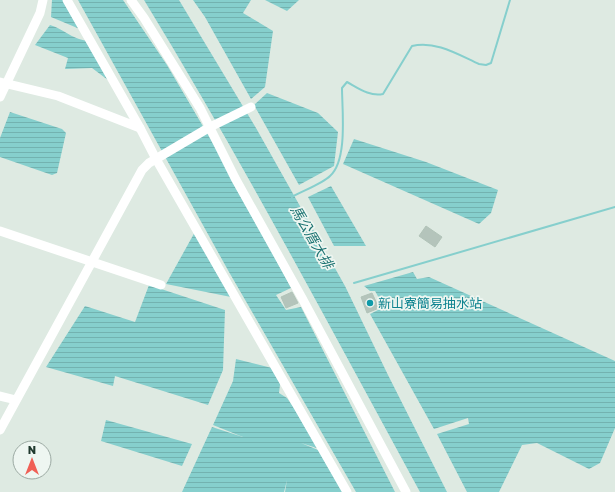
<svg xmlns="http://www.w3.org/2000/svg" width="615" height="492" viewBox="0 0 615 492" font-family="'Golos Text','Noto Sans TC',sans-serif">
<defs>
<pattern id="water-rules" width="6" height="5" patternUnits="userSpaceOnUse"><rect width="6" height="5" fill="#86cfcd"/><path d="M0 2.5h6" fill="none" stroke="#73b2b0"/></pattern>
</defs>
<rect width="100%" height="100%" fill="#deeae2"/>
<g fill="url(#water-rules)">
<path d="M52 0H66L87 32 51 17Z"/>
<path d="M78 0H123L167 65 231 174 291 288 276 295 286 310 301 307 395 492H356L229 272Z"/>
<path d="M144 0H179L256 128 345 286 388 375 447 492H420C330 327 242 160 144 0Z"/>
<path d="M193 0H251L243 13 273 31 265 87 251 99 205 17Z"/>
<path d="M265 0H299L287 11Z"/>
<path d="M50 25C66 30 72 40 90 41L116 86 92 68 65 69 68 58 35 45Z"/>
<path d="M267 93 318 113 338 132 334 166 299 185 254 105Z"/>
<path d="M10 112 62 129 66 133 57 173 52 175 0 157V138Z"/>
<path d="M354 139 426 162 498 190 491 213 479 224 343 164Z"/>
<path d="M331 186 366 246H334L308 197Z"/>
<path d="M196 230 236 298 166 284Z"/>
<path d="M413 272 417 279 429 277 615 361V428L600 463 589 469 537 443 522 445 499 492H467L437 434 469 424 468 418 434 429 370 314 384 307 375 291H370L364 286Z"/>
<path d="M149 285 225 310 223 370 208 405 115 376 113 386 46 367 85 306 135 322Z"/>
<path d="M236 359 276 369 281 377 279 393 287 398 323 450 301 443 323 452 345 492H285L287 480 284 492H182L212 427 243 437 213 425 233 381Z"/>
<path d="M106 420 192 444 182 466 101 441Z"/>
</g>
<g fill="none" stroke-linecap="round" stroke-linejoin="round">
<g stroke="#86cfcd" stroke-width="2">
<path d="M292 197C302 191 322 184 330 176 348 160 342 110 342 88L347 82C358 88 370 97 383 94L412 46C435 40 459 55 479 64L486 65 491 63 510 0"/>
<path d="M354 283 615 207"/>
</g>
</g>
<g fill="#b4c4bb" stroke="#b1c3b8">
<path d="M426 226 442 237 435 247 419 236Z"/>
<path d="M292 292 298 303 286 308 281 297Z"/>
<path d="M372 293 379 308 367 313 361 297Z"/>
</g>
<g fill="none" stroke-linecap="round" stroke-linejoin="round">
<g stroke="#fff" stroke-width="9">
<path d="M67 0 140 128 156 159 347 492"/>
<path d="M131 0 144 18 200 108 235 178 302 298 406 492"/>
<path d="M0 82 58 96 140 128"/>
<path d="M0 97 40 13 43 0"/>
<path d="M0 231 161 285"/>
<path d="M0 396 16 400"/>
<path d="M0 430 142 170 149 163 210 127 251 107"/>
</g>
</g>
<circle fill="#0f9aa8" stroke="#eef6f1" stroke-width="1.5" cx="370" cy="303" r="4"/>
<g text-anchor="middle" stroke-width="3.5" stroke-linejoin="round" paint-order="stroke">
<g font-size="13" fill="#0d838f" stroke="#eef6f1" text-anchor="start">
<text x="378" y="308">新山寮簡易抽水站</text>
</g>
<g font-size="14" font-style="italic" fill="#1c7372" stroke="#eef6f1">
<text transform="translate(312 237) rotate(60)" y="5">馬公厝大排</text>
</g>
</g>
<g transform="translate(32 460)"><circle r="19" fill="#eef6f1" stroke="#9caaa3"/>
<path d="M0-3L7 15L0 10L-7 15Z" fill="#f06056"/>
<text y="-6" font-size="11" font-weight="bold" text-anchor="middle" fill="#20392e">N</text>
</g>
</svg>
